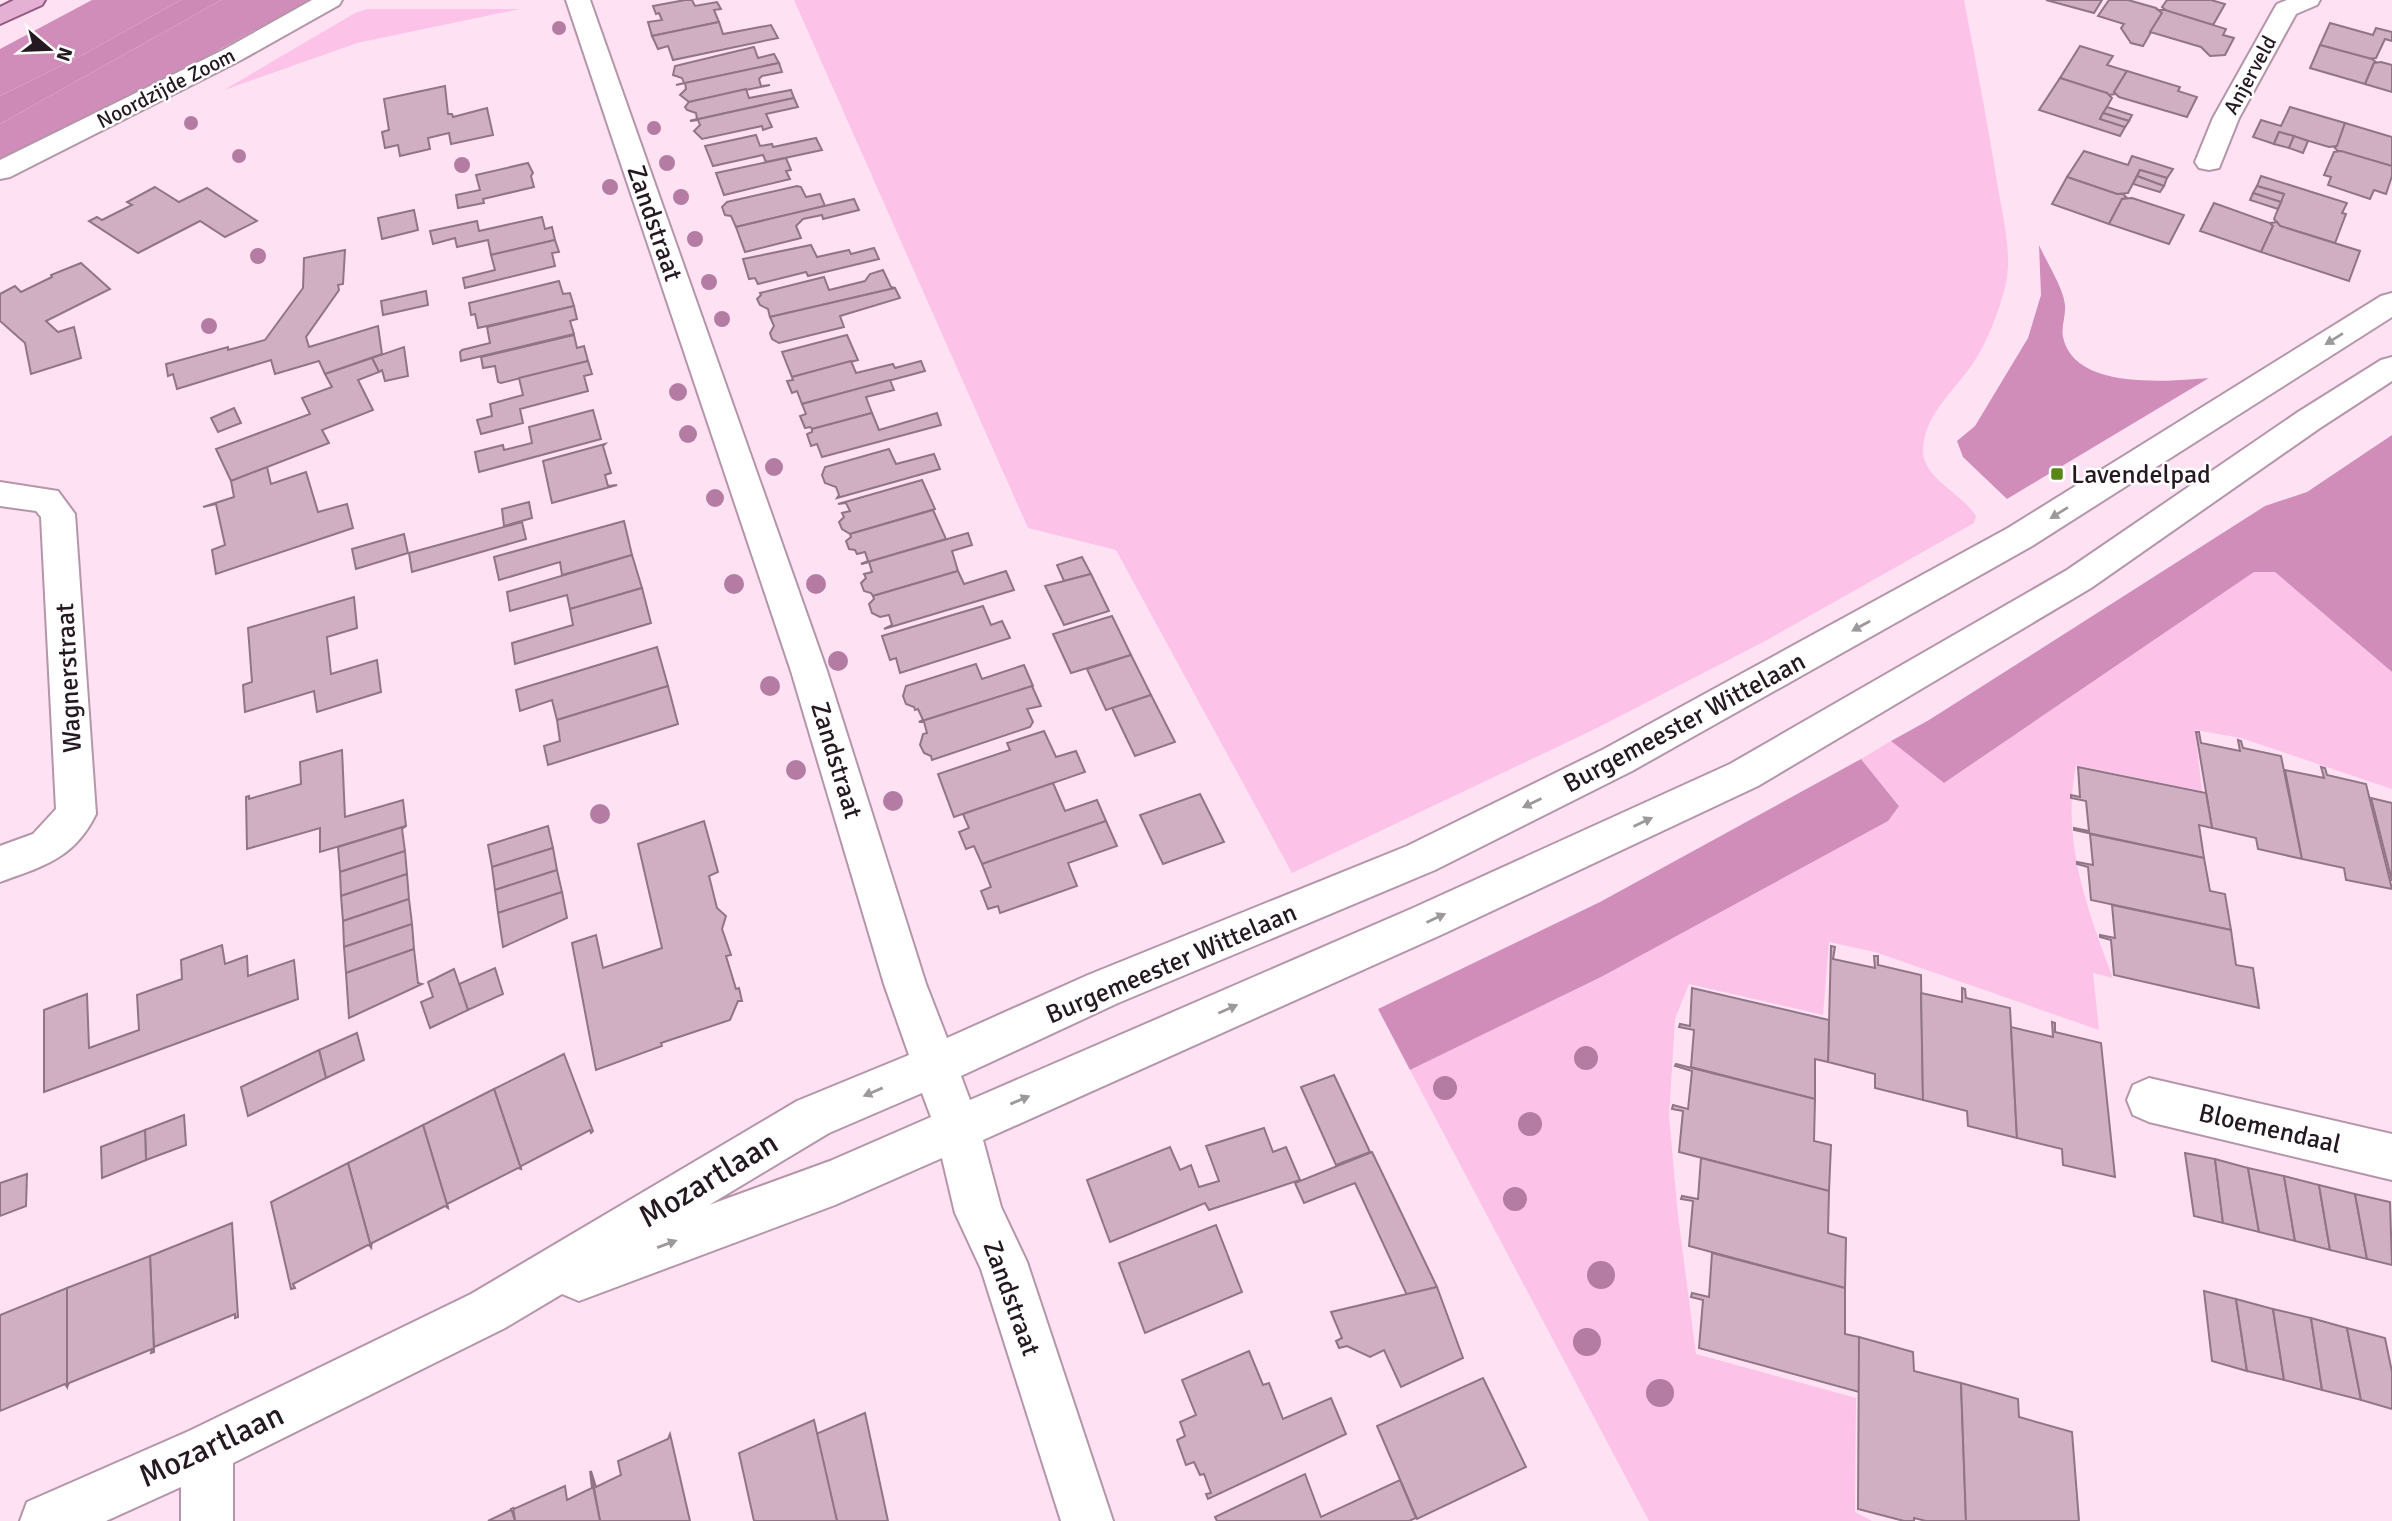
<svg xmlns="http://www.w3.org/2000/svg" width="2392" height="1521" viewBox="0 0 2392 1521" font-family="Signika,sans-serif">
<rect width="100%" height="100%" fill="#fee2f3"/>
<g fill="#fcc2e7">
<path d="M794 0H1964C1976 63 1988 125 1998 188 2003 218 2012 252 2006 283 2000 309 1987 344 1971 366 1953 392 1923 416 1923 452 1924 479 1963 494 1976 516L1974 523 1767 640 1597 728 1292 873 1116 550 1028 528Z"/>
<path d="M367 9H520L357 43 224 90 355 13Z"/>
<path d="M2254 572H2275L2392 672V789L2241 738 2195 730 2202 791 2076 765C2061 840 2087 909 2113 978L2093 973 2099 1030 1875 952 1829 942 1823 1015 1689 984 1675 1019 1669 1116 1678 1216 1696 1354 1856 1398 1855 1512 1872 1521H1649L1410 1070 1601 977 1899 805 1861 759 1891 741 1944 783Z"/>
</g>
<g fill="#d08db9">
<path d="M92 0H181L79 57 0 96V49Z"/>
<path d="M221 0H310L111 109 0 162V124Z"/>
<path d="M2039 245C2046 261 2064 289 2065 305 2066 315 2061 327 2063 337 2074 391 2170 381 2209 378L2007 499 1963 457 1957 441 1975 426 2028 338 2041 295Z"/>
<path d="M2392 435V672L2275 572H2254L1944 783 1891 741 1929 720 2265 506 2307 492Z"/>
<path d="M1861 759 1899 806 1888 821 1601 977 1410 1070 1378 1009 1600 902Z"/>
</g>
<path fill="#ce8ab6" d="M181 0H221L0 124V96L79 57Z"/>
<g fill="#d0afc3" stroke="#927487" stroke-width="2">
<path d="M685 0H692L695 6 717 2 721 9 714 10 719 22 652 36 648 22 662 20 659 13 656 14 653 6Z"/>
<path d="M2046 0H2102L2094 13Z"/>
<path d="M2109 0H2128L2156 8 2162 13 2143 46 2131 43 2121 28 2124 24 2098 16Z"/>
<path d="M2167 0H2211L2225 4 2213 25 2167 11 2162 7Z"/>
<path d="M2158 10H2165L2226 29 2223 35 2234 38 2225 55 2210 56 2201 47 2150 32 2162 13Z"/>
<path d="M719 22 723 34 771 25 778 38 673 60 668 46 658 49 652 36Z"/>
<path d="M2330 23 2373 35 2376 28 2392 32V41L2385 39 2376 58 2369 59 2320 45Z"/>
<path d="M2320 45 2372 59 2377 63H2374L2365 84 2310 68Z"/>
<path d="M2080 46 2113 56 2107 65 2127 71 2114 92 2116 94 2109 95 2060 78Z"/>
<path d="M754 47 758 58 774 54 779 63 676 85 684 83 682 78 673 75 675 66Z"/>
<path d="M2381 62 2392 65V92L2365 84 2374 63Z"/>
<path d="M779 63 782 72 762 76 759 79 761 86 770 85 689 102 680 95 686 89 685 83Z"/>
<path d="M2127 71 2180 87 2178 91 2197 97 2187 117 2119 97 2114 92Z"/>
<path d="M2060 78 2107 93 2112 98 2100 119 2125 127 2120 136 2039 110Z"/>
<path d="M445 86 448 114H452L453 117 487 108 493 135 451 144 449 133 428 138 430 149 400 156 398 145 385 148 382 132 389 130 384 99Z"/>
<path d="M746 89 749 98 791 90 794 98 690 121 697 119 696 113 687 110 685 107 689 102Z"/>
<path d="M794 98 798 107 766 114 772 127 763 130 762 126 702 139 694 131 700 125 698 120 690 121Z"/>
<path d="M2107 107 2132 115 2129 121 2103 113Z"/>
<path d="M2290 107 2345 123 2337 146 2329 147 2279 132 2274 144 2253 137 2261 120 2281 126Z"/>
<path d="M2103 113 2129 121 2125 127 2100 119Z"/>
<path d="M2345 123 2392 137V166L2338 151 2334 147 2337 146Z"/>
<path d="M2279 132 2294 136 2289 148 2274 144Z"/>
<path d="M756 135 760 146 772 144 773 147 816 138 822 150 766 162 763 155 713 166 705 146Z"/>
<path d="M2294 136 2308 141 2303 153 2289 148Z"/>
<path d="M2084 151 2128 165 2132 156 2173 169 2167 178 2140 170 2128 193 2117 194 2067 177Z"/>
<path d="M2341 151 2392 166V176L2386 194 2374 190 2370 199 2328 185 2331 177 2324 175 2334 152Z"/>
<path d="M786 158 791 170 786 171 790 179 724 195 716 173Z"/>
<path d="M528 163 533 173 531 176 534 187 483 199 484 203 458 208 456 195 480 190 476 175Z"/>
<path d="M2140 170 2167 178 2164 186 2137 176Z"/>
<path d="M2137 176 2164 186 2160 192 2133 184Z"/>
<path d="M2261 176 2347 203 2342 213 2346 214 2335 243 2280 226 2274 219 2284 194 2257 186Z"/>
<path d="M2067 177 2117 194H2123L2127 198 2122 199 2109 224 2052 204Z"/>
<path d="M797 186 801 187 806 197 820 194 825 206 736 227 731 216 725 215 722 207 727 202Z"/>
<path d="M2257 186 2284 194 2281 202 2253 193Z"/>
<path d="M155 187 179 202 207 188 257 221 225 237 200 221 138 253 89 221 97 217 102 220 132 205 127 202Z"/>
<path d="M2253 193 2281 202 2278 209 2250 200Z"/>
<path d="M2132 198 2184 215 2169 244 2109 224 2122 199Z"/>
<path d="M854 199 859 210 823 219 822 215 803 219 796 226 801 238 745 252 736 227Z"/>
<path d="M2214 203 2270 223 2273 226 2261 252 2200 231Z"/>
<path d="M414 210 418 230 382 239 378 218Z"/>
<path d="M542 217 545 229 552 227 555 240 491 255 488 240 457 247 455 238 433 244 430 231 477 221 479 231Z"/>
<path d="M2277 222 2280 226 2360 251 2349 281 2261 252 2273 226 2270 223Z"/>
<path d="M555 240 559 252 552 253 555 266 465 288 463 278 495 270 491 255Z"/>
<path d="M811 245 817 257 849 250 851 254 874 248 879 259 808 276 806 272 758 284 755 278 749 279 743 259Z"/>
<path d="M345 250 343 284 338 285 339 290 306 337 309 347 378 326 382 354 325 374 319 361 275 374 271 360 177 389 173 374 168 376 166 364 228 347V350L265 340 303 288 304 258Z"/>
<path d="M81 263 110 289 46 321 58 332 74 327 81 358 31 374 25 343 0 321V294L15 286 21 292 52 277 51 275Z"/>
<path d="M883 270 891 287 895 288 770 317 768 309 760 305 757 299 761 295 760 293 824 277 829 290 865 281 870 274Z"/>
<path d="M559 281 563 294 570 293 574 306 478 328 475 314 471 315 469 303Z"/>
<path d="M895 288 900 298 840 316 844 327 779 343 772 339 770 333 774 326 770 317Z"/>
<path d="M426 291 428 305 383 315 381 301Z"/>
<path d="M574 306 577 319 570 321 574 334 461 361 460 352 462 350 490 343 487 327Z"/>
<path d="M574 335 577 348 584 346 588 361 501 383 498 382 495 366 483 368 481 357Z"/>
<path d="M847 335 858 360 792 377 782 352Z"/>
<path d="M404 347 408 376 385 381 382 370 379 372 372 358Z"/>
<path d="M372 358 379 372 358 380 373 410 322 430 329 443 231 481 216 449 310 414 302 398 332 387 325 374Z"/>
<path d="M588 361 592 374 584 376 588 391 520 409 523 423 481 434 477 420 492 416 490 404 523 395 519 378Z"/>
<path d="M851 361 856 373 893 364 895 368 921 361 925 371 802 404 797 391 792 393 787 381 793 380 792 377Z"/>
<path d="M890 380 894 390 866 397 872 413 812 429 810 427 805 428 800 416 806 414 802 404Z"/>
<path d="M234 408 241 423 218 432 211 418Z"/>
<path d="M593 410 601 439 479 472 475 452 503 445 504 450 532 443 529 427Z"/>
<path d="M872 413 879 430 937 413 941 425 822 457 817 444 811 446 807 434 812 432V429Z"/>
<path d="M605 444 603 446 611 473 605 475 608 486 617 485 552 503 543 461Z"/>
<path d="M889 449 896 464 934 454 940 469 837 498 839 495 836 487 825 483 822 475 825 467Z"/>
<path d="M267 467 271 484 306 472 318 512 347 504 353 528 216 574 212 550 225 545 216 504 203 507 234 497 231 481Z"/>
<path d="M922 480 935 509 850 534 842 529 839 522 844 517 842 513 850 511 846 503 838 504Z"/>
<path d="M529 502 532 518 504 526 502 509Z"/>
<path d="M933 510 946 539 861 564 868 561 865 552 857 554 855 550 849 549 846 541 851 537 850 534Z"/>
<path d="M624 521 632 555 562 575 560 562 499 580 494 557Z"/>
<path d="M522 522 526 539 412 572 409 553Z"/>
<path d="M968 533 972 545 952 551 958 571 873 596 871 593 864 591 861 583 866 578 864 574 872 572 869 562 861 564Z"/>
<path d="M404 534 408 553 356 569 352 549Z"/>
<path d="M632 555 642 588 570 609 567 595 510 611 507 592Z"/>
<path d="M1082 557 1091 574 1064 581 1057 565Z"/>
<path d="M958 571 964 584 1006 571 1014 590 884 629 892 625 889 615 880 617 872 613 869 604 874 599 873 596Z"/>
<path d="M1091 574 1109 611 1064 625 1045 586Z"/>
<path d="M642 588 651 623 515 664 512 643 573 625 570 609Z"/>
<path d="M354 597 357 628 327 637 331 674 377 660 381 692 317 712 314 691 245 712 243 685 252 682 248 628Z"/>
<path d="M983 606 991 625 1002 621 1010 638 900 673 896 658 890 660 882 636Z"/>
<path d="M1112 616 1131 655 1071 673 1053 634Z"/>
<path d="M657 647 668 686 557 720 552 700 520 711 516 690Z"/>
<path d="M1131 655 1151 695 1106 710 1087 669Z"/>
<path d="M976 664 982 679 1024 665 1033 686 919 722 923 720 918 709 915 710 914 707 906 704 903 696 906 686Z"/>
<path d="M668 686 678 724 548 765 544 746 560 741 557 720Z"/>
<path d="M1032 686 1041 706 1027 709 1033 722 1030 727 932 760 931 756 924 753 920 745 923 734 927 733 924 722H919Z"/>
<path d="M1151 695 1175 742 1135 756 1112 708Z"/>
<path d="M1044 731 1056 757 1076 751 1085 772 954 817 938 774 1010 750 1007 743Z"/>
<path d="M2196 732H2199L2201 743 2240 751 2238 740 2241 741 2243 748 2281 756 2302 859 2258 849 2256 838 2212 828Z"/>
<path d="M342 750 345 817 403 800 406 826 320 852V828L247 849 246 797 249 796V799L301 784 300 762Z"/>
<path d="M2078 767 2206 793 2212 828 2199 825 2204 858 2074 830V828L2089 831 2086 801 2071 798V795L2080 797Z"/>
<path d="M2321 767 2325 768 2327 775 2366 784 2392 889 2346 880 2344 868 2302 859 2285 770 2324 778Z"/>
<path d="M1053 783 1065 811 1097 800 1106 821 982 864 974 846 966 849 959 832 969 828 963 814Z"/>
<path d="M1200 794 1224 842 1163 864 1140 815Z"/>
<path d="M2371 798 2392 803V881Z"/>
<path d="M704 821 718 872 709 876 717 908 726 916 722 929 731 955 726 956 736 989 739 988 742 1001H738L730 1020 661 1043 662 1046 596 1070 572 943 596 935 603 968 662 948 638 844Z"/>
<path d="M1106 821 1117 846 1068 863 1077 886 1000 913 998 906 988 909 981 891 991 887 982 864Z"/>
<path d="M406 826 402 829 405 851 340 872 338 847Z"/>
<path d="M548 826 553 848 492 867 488 845Z"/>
<path d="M2090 834 2204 858 2210 891 2225 894 2231 930 2091 900 2088 867 2077 864V862L2093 865Z"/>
<path d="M553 848 557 870 495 890 492 867Z"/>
<path d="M405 851 407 874 341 896 340 872Z"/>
<path d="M557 870 562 892 498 913 495 890Z"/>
<path d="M407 874 409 899 343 921 341 896Z"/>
<path d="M562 892 567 918 503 947 498 913Z"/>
<path d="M409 899 412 924 344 947 343 921Z"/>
<path d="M2112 905 2231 930 2236 965 2253 968 2259 1008 2114 975 2111 940 2100 937V935L2115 938Z"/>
<path d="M412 924 414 949 346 973 344 947Z"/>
<path d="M222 945 225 964 247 956 248 976 294 960 298 999 44 1092V1010L87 994 89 1048 139 1030 137 995 182 979 181 960Z"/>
<path d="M1831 946 1835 947 1833 959 1875 968 1874 956H1878V965L1921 975 1923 1100 1875 1088V1074L1828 1062Z"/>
<path d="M414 949 418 983 422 984 349 1018 346 973Z"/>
<path d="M495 968 503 994 468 1010 459 984Z"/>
<path d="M454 969 468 1010 430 1028 421 1002 433 997 428 982Z"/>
<path d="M1692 988 1829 1020 1828 1062 1815 1059V1099L1691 1067 1694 1030 1679 1027 1680 1024 1690 1026Z"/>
<path d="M1962 988 1965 989 1966 998 2010 1008 2017 1138 1968 1126 1967 1111 1923 1100 1921 993 1962 1002Z"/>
<path d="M2052 1022 2055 1023V1032L2101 1043 2115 1177 2063 1165 2062 1149 2017 1138 2011 1027 2053 1037Z"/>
<path d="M357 1033 364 1060 326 1078 319 1050Z"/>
<path d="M319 1050 326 1078 248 1116 241 1087Z"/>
<path d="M564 1054 593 1131 591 1133 590 1130 521 1166V1169L494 1089Z"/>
<path d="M1676 1064 1815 1099 1814 1141 1831 1145 1829 1191 1679 1152 1683 1111 1672 1109 1673 1105 1688 1109 1692 1071 1675 1066Z"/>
<path d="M1334 1075 1370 1152 1336 1165 1301 1087Z"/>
<path d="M494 1089 521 1169 518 1168 447 1204 448 1208 423 1125Z"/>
<path d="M184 1115 186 1145 146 1160 145 1130Z"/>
<path d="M423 1125 448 1208 445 1206 372 1243 371 1247 348 1163Z"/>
<path d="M1264 1128 1273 1152 1286 1147 1300 1180 1209 1210 1205 1203 1110 1242 1087 1180 1170 1147 1180 1170 1191 1165 1199 1187 1219 1181 1206 1146Z"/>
<path d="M145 1130 146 1160 102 1178 101 1147Z"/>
<path d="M1372 1152 1437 1287 1407 1295 1355 1183 1304 1203 1295 1183Z"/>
<path d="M2185 1153 2215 1159 2223 1223 2194 1216Z"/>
<path d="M1701 1158 1829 1191 1828 1233 1846 1238 1845 1288 1689 1246 1693 1201 1681 1199 1682 1196 1698 1199Z"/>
<path d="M2215 1159 2248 1168 2259 1232 2223 1223Z"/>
<path d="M348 1163 371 1247 368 1245 293 1284 295 1288 291 1289 271 1202Z"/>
<path d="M2248 1168 2284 1176 2295 1241 2259 1232Z"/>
<path d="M27 1174 26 1206 0 1216V1183Z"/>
<path d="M2284 1176 2319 1185 2330 1250 2295 1241Z"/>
<path d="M2319 1185 2355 1194 2367 1259 2330 1250Z"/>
<path d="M2355 1194 2390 1202 2392 1265 2367 1259Z"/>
<path d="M232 1223 238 1317 235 1318V1314L154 1347V1352L150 1256Z"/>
<path d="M1216 1225 1242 1292 1145 1333 1119 1263Z"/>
<path d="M1712 1253 1845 1288V1334L1859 1337V1392L1699 1348 1703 1300 1691 1297 1692 1293 1709 1297Z"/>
<path d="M150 1256 154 1352 151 1353 152 1349 69 1383 67 1387V1288Z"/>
<path d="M1437 1287 1463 1358 1401 1387 1384 1350 1370 1357 1347 1346 1339 1348 1336 1341 1342 1338 1331 1312Z"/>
<path d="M67 1288V1387L65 1384 0 1411V1315Z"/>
<path d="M2204 1291 2236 1299 2247 1371 2212 1361Z"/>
<path d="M2236 1299 2273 1309 2284 1380 2247 1371Z"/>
<path d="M2273 1309 2311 1318 2322 1390 2284 1380Z"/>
<path d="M2311 1318 2347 1328 2361 1400 2322 1390Z"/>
<path d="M2347 1328 2385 1338 2392 1372V1409L2361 1400Z"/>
<path d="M1859 1337 1913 1352 1914 1371 1961 1383 1966 1521H1926L1914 1518V1521H1904L1858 1509Z"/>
<path d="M1249 1351 1263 1385 1269 1383 1283 1419 1331 1398 1346 1434 1208 1499 1206 1494 1211 1493 1204 1474 1200 1475 1194 1462 1186 1465 1177 1440 1185 1436 1180 1422 1196 1415 1182 1380Z"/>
<path d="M1483 1378 1526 1467 1417 1519 1377 1426Z"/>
<path d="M1961 1383 2018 1399 2019 1417 2072 1432 2079 1521H1966Z"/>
<path d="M865 1413 888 1521H837L816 1434Z"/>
<path d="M814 1420 837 1521H754L739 1453Z"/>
<path d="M670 1434 690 1521H600L591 1471 596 1487 621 1475 618 1461 668 1439Z"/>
<path d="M590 1471 600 1521H515L513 1507 514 1509 565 1486 567 1500 592 1488Z"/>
<path d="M1305 1474 1321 1517 1400 1480 1416 1518 1409 1521H1217L1215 1517Z"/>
<path d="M511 1508 515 1521H488L511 1510Z"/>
</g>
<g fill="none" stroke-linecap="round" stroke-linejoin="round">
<defs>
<g id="minor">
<path d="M312 0H342L339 5 241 60 10 177 0 179V160L223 50Z"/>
<path d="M566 0H590L827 671 926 984 947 1038 1088 975 1407 846 1604 749 2008 528 2381 296 2392 293V317L2032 546 1632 771 1435 870 1118 1003 961 1076 970 1100 1413 908 1730 764 2067 570 2298 412 2381 360 2392 357V381L2320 428 2091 588 1758 786 1443 934 983 1140 1001 1207 1027 1262 1113 1521H1061L981 1269 955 1213 942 1158 835 1205 579 1301 562 1294 505 1328 233 1463V1521H181V1487L106 1521H20L27 1502 189 1431 471 1294 797 1101 909 1055 884 984 791 671ZM922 1093 931 1117 830 1161 709 1205 829 1133Z"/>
<path d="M2287 0H2320L2317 5 2296 14 2239 118 2219 168 2209 170 2199 168 2195 162 2213 118 2274 9 2277 4Z"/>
<path d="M0 482 58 491 75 514 96 814C74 859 43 866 0 882V846L33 834 56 809 41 517 36 511 0 506Z"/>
<path d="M2149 1078 2392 1134V1180L2149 1122 2133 1115 2127 1100 2133 1085Z"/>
</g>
<path id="major" d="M14 0H45L42 5 0 24V7Z"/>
</defs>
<use href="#minor" stroke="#b595a9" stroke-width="4"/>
<use href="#major" stroke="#955981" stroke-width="4"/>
<use href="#minor" fill="#fff" fill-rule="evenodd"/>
<use href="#major" fill="#e4b0d3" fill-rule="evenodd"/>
</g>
<g fill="#b47ca3">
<circle cx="559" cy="28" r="7"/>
<circle cx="191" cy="123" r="7"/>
<circle cx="654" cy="128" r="7"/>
<circle cx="239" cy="156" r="7"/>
<circle cx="667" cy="163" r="8"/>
<circle cx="462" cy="165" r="8"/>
<circle cx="610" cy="187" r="8"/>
<circle cx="681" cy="197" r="8"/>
<circle cx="695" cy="239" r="8"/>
<circle cx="258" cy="256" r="8"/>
<circle cx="709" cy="282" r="8"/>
<circle cx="722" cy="319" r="8"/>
<circle cx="209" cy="326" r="8"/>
<circle cx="678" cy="392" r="9"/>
<circle cx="688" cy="434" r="9"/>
<circle cx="774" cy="467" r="9"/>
<circle cx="715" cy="498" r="9"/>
<circle cx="734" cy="584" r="10"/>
<circle cx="816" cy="584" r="10"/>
<circle cx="838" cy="661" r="10"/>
<circle cx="770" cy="686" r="10"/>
<circle cx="796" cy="770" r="10"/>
<circle cx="893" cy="801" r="10"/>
<circle cx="600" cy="814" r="10"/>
<circle cx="1586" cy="1058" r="12"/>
<circle cx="1445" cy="1088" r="12"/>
<circle cx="1530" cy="1124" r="12"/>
<circle cx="1515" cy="1199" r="12"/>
<circle cx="1601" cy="1275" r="14"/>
<circle cx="1587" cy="1342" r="14"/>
<circle cx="1660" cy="1393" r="14"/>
</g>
<defs><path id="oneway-solid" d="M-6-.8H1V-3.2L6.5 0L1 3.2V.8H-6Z" transform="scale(1.75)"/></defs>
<g fill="#9d989b">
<use href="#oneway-solid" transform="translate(2334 339) rotate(148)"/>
<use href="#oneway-solid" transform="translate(2059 513) rotate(148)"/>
<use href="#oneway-solid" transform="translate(1861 626) rotate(151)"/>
<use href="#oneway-solid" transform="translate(1532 803) rotate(154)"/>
<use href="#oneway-solid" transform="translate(1643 822) rotate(-25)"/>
<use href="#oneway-solid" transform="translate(1436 918) rotate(-25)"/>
<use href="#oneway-solid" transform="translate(1228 1009) rotate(-24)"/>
<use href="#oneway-solid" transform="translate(873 1092) rotate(157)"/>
<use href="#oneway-solid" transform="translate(1020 1100) rotate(-23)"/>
<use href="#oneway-solid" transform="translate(667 1244) rotate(-20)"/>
</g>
<rect fill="#588617" stroke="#fff" stroke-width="2.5" x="2050" y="467" width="14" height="14" rx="3.5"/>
<g text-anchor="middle" stroke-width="5" stroke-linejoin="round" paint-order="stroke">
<g font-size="21" fill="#251921" stroke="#fff">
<text transform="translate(2250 75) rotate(-61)" y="7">Anjerveld</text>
<text transform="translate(166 88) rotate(-27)" y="7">Noordzijde Zoom</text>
</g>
<g font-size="26" fill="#251921" stroke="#fff">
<text transform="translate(655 223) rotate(71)" y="9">Zandstraat</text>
<text transform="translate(68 678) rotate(-93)" y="9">Wagnerstraat</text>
<text transform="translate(1684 722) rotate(-28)" y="9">Burgemeester Wittelaan</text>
<text transform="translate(837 760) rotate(73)" y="9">Zandstraat</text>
<text transform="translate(1171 963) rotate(-23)" y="9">Burgemeester Wittelaan</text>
<text transform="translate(2270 1128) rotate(13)" y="9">Bloemendaal</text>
<text transform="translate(1012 1298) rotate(70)" y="9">Zandstraat</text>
</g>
<g font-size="26" fill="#251921" stroke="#fff" text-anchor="start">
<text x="2071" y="483">Lavendelpad</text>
</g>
<g font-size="32" fill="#251921" stroke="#fff">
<text transform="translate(708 1179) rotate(-31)" y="11">Mozartlaan</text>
<text transform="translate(211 1445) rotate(-25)" y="11">Mozartlaan</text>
</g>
</g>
<g transform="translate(49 49) rotate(109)" stroke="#ffffff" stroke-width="5" paint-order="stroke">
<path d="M0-5L12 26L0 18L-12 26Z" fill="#251921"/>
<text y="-10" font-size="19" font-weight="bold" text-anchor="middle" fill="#251921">N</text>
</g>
</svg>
